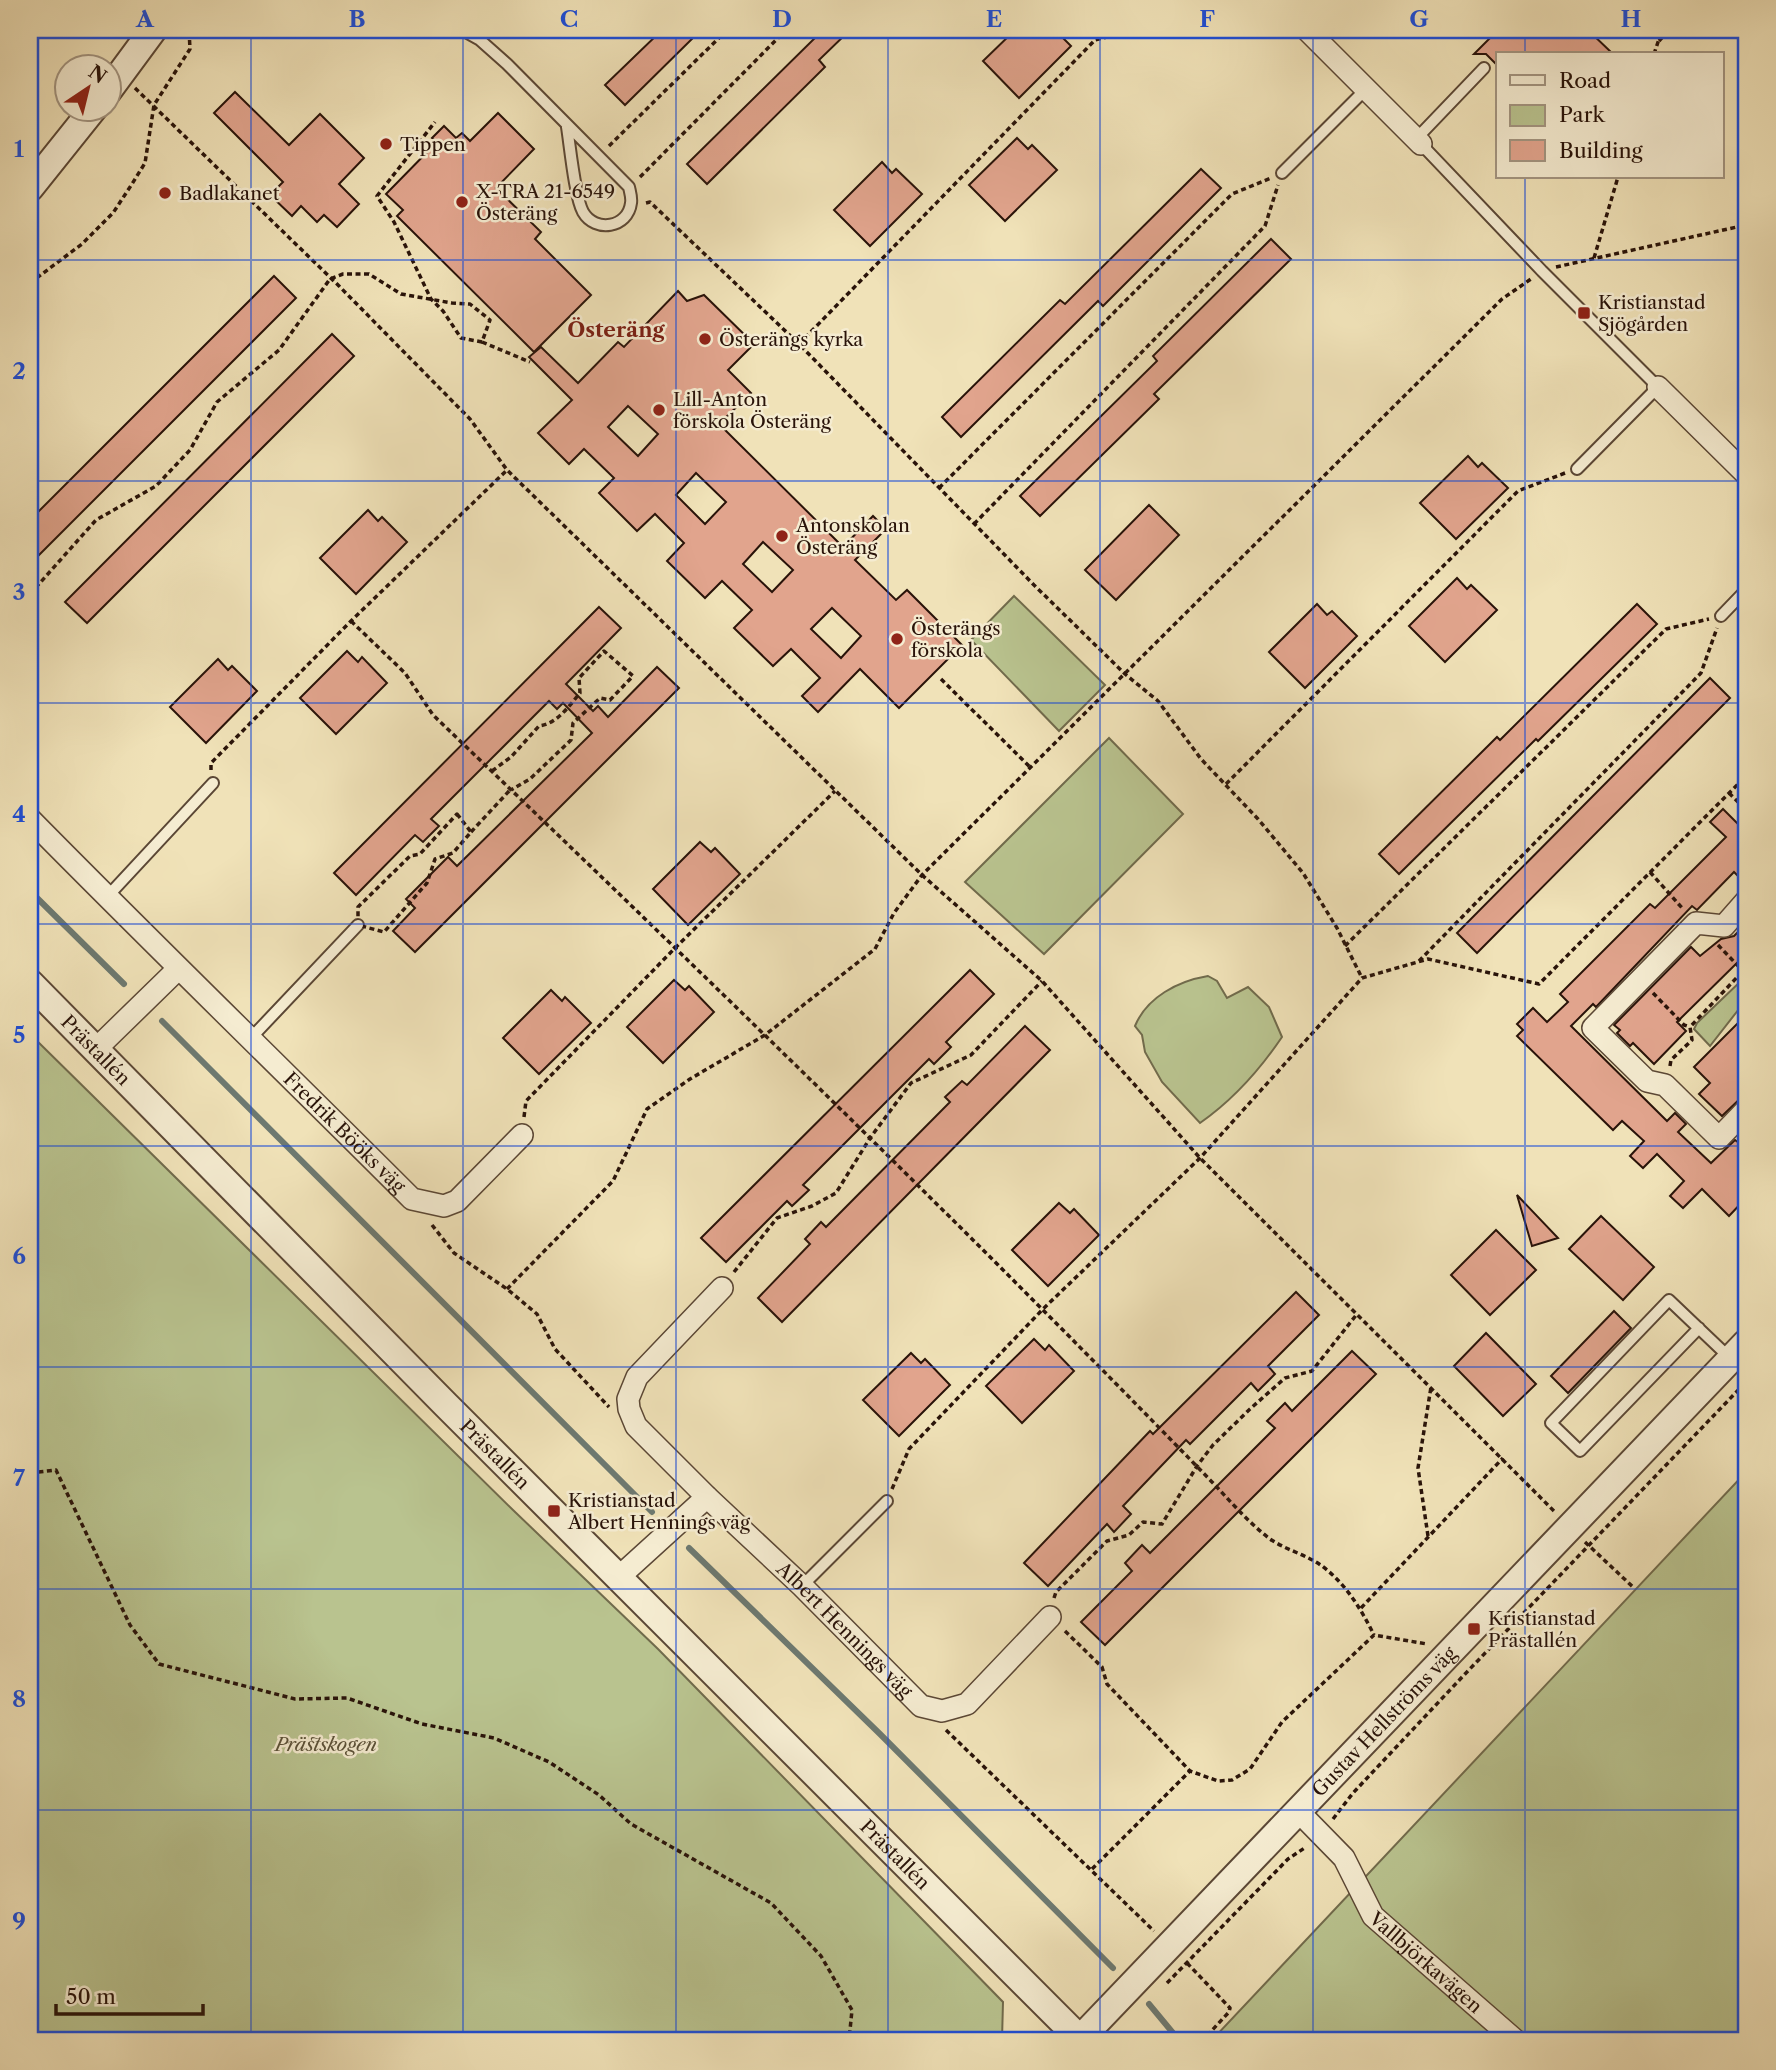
<svg xmlns="http://www.w3.org/2000/svg" width="1776" height="2070" viewBox="0 0 1776 2070" font-family="'Libre Caslon Text',serif">
<rect width="100%" height="100%" fill="#f0e2b8"/>
<filter id="stains"><feTurbulence type="fractalNoise" baseFrequency=".00286" numOctaves="4"/><feColorMatrix values="0 0 0 0 .2 0 0 0 0 .09 0 0 0 0 .02 0 0 0 .5 -.17"/></filter>
<radialGradient id="worn" r=".72"><stop offset=".6" stop-color="#630" stop-opacity="0"/><stop offset="1" stop-color="#630" stop-opacity=".3"/></radialGradient>
<g fill="#b9c38f" stroke="#716b4c" stroke-width="2">
<path d="M1014 596 1105 685 1059 731 971 640Z"/>
<path d="M1109 738 1183 814 1044 954 965 882Z"/>
<path d="M1208 976 1217 981 1227 998 1248 987 1269 1007 1282 1037C1259 1071 1233 1100 1200 1123L1162 1082 1145 1052 1142 1035 1135 1026C1147 997 1178 981 1208 976Z"/>
<path d="M1743 979H1746V1000L1710 1046 1694 1029 1697 1023Z"/>
<path d="M30 1034 513 1510 658 1649 1003 2002 1002 2040H30Z"/>
<path d="M1746 1472V2040H1212Z"/>
</g>
<g fill="none" stroke-linecap="round" stroke-linejoin="round">
<g stroke="#6d7970" stroke-width="6">
<path d="M30 891 124 984"/>
<path d="M162 1021 652 1512"/>
<path d="M689 1548 880 1734 1113 1968"/>
<path d="M1149 2004 1173 2033 1174 2040"/>
</g>
</g>
<g fill="#e1a48d" stroke="#291309" stroke-width="2" fill-rule="evenodd">
<path d="M662 30H701L625 105 605 85Z"/>
<path d="M823 30H850L819 60 825 67 707 184 687 164Z"/>
<path d="M1015 30H1055L1071 46 1019 98 983 61Z"/>
<path d="M1498 30H1588L1613 54H1498V66L1486 54H1474Z"/>
<path d="M235 92 289 145 320 114 364 158 339 184 359 204 337 227 324 215 317 222 301 206 292 216 270 195 283 182 214 113Z"/>
<path d="M498 113 534 149 496 188 541 232 535 239 591 295 534 352 397 216 403 210 386 194 437 142 432 138 444 126 456 138 462 133 470 141Z"/>
<path d="M1017 138 1028 149 1032 145 1057 170 1005 221 969 185Z"/>
<path d="M882 162 892 173 896 169 922 194 870 246 834 210Z"/>
<path d="M1201 169 1221 188 1103 306 1098 301 961 437 942 417 1060 300 1065 304Z"/>
<path d="M1271 239 1291 259 1154 394 1159 399 1040 516 1020 496 1157 361 1153 356Z"/>
<path d="M274 276 296 298 30 564V520Z"/>
<path d="M678 291 687 301 704 295 754 344 728 370 751 393 719 424 843 547 873 516 886 529 855 560 896 600 907 590 962 645 899 708 860 669 818 712 802 696 820 678 791 649 773 666 734 628 752 610 722 581 705 598 667 561 684 543 655 514 637 531 599 493 614 478 584 449 569 464 538 433 572 400 529 357 541 347 578 383 618 342 624 347ZM628 406 658 434 638 456 608 427ZM696 473 726 502 705 524 676 495ZM763 542 793 570 772 592 743 564ZM832 608 861 636 841 658 811 629Z"/>
<path d="M332 334 354 356 87 623 65 602Z"/>
<path d="M1468 456 1478 467 1482 463 1508 488 1456 539 1420 503Z"/>
<path d="M1149 505 1179 535 1116 600 1085 570Z"/>
<path d="M368 510 378 521 382 517 407 542 356 594 320 558Z"/>
<path d="M1457 578 1467 589 1471 585 1497 610 1445 662 1409 626Z"/>
<path d="M1317 604 1327 615 1332 611 1357 636 1305 688 1269 652Z"/>
<path d="M1637 604 1657 624 1538 741 1536 739 1399 874 1379 854 1497 737 1500 740Z"/>
<path d="M599 607 621 628 566 684 593 711 598 706 608 717 657 667 679 688 415 952 393 931 415 908 406 899 448 857 457 866 592 733 563 703 557 709 549 701 431 819 439 826 423 842 415 835 356 895 334 873Z"/>
<path d="M347 651 358 662 362 657 387 683 336 734 300 698Z"/>
<path d="M218 659 228 670 232 666 257 691 206 743 170 707Z"/>
<path d="M1710 678 1730 698 1477 953 1457 933Z"/>
<path d="M1723 809 1739 825 1746 817V884L1734 872 1697 910 1692 906 1596 1007 1593 1004 1571 1026 1667 1121 1675 1113 1686 1124 1678 1132 1711 1163 1735 1140 1739 1143 1746 1136V1198L1729 1216 1702 1189 1683 1208 1670 1196 1684 1181 1657 1154 1643 1168 1630 1156 1644 1141 1622 1121 1613 1130 1517 1036 1523 1030 1517 1024 1533 1008 1547 1022 1568 1002 1560 994 1650 904 1655 908 1726 837 1710 822Z"/>
<path d="M700 842 711 852 715 848 740 874 688 925 653 889Z"/>
<path d="M1746 924V954L1677 1022 1686 1031 1654 1064 1633 1043 1630 1046 1617 1033 1620 1030 1614 1025 1691 947 1700 956 1721 939 1734 936Z"/>
<path d="M970 970 994 994 946 1042 951 1047 934 1064 929 1059 803 1185 809 1190 792 1206 787 1201 726 1262 701 1238Z"/>
<path d="M674 980 685 990 689 986 714 1012 663 1063 627 1027Z"/>
<path d="M551 990 562 1001 565 997 591 1023 539 1074 503 1038Z"/>
<path d="M1746 1015V1093L1722 1116 1699 1094 1710 1083 1694 1067Z"/>
<path d="M1025 1026 1050 1050 782 1322 758 1298 810 1244 805 1239 821 1222 826 1227 950 1102 945 1097 962 1081 967 1085Z"/>
<path d="M1517 1195 1558 1238 1532 1246Z"/>
<path d="M1059 1203 1070 1213 1074 1209 1099 1235 1048 1286 1012 1250Z"/>
<path d="M1601 1216 1654 1267 1623 1300 1569 1249Z"/>
<path d="M1496 1230 1536 1270 1490 1315 1451 1275Z"/>
<path d="M1296 1292 1319 1315 1268 1366 1275 1374 1258 1391 1251 1383 1190 1444 1186 1440 1123 1506 1131 1514 1114 1532 1107 1524 1048 1586 1024 1563 1150 1431 1153 1434Z"/>
<path d="M1614 1311 1631 1328 1568 1393 1551 1376Z"/>
<path d="M1486 1333 1536 1384 1503 1416 1454 1366Z"/>
<path d="M1034 1339 1045 1350 1049 1345 1074 1371 1022 1423 986 1386Z"/>
<path d="M1352 1351 1376 1374 1105 1645 1081 1622 1132 1571 1125 1563 1142 1545 1150 1553 1275 1428 1267 1421 1285 1403 1292 1411Z"/>
<path d="M911 1353 921 1363 925 1359 950 1385 899 1436 863 1400Z"/>
</g>
<g fill="none" stroke-linecap="round" stroke-linejoin="round">
<defs>
<g id="service">
<path d="M462 30 480 40 507 64 629 187C630 192 632 198 631 203 628 228 595 233 583 212 575 198 570 146 567 127"/>
<path d="M1416 139 1484 68"/>
<path d="M1421 144 1542 271 1658 387 1577 469"/>
<path d="M1282 173 1366 89"/>
<path d="M1721 616 1746 590"/>
<path d="M107 897 213 783"/>
<path d="M251 1038 358 925"/>
<path d="M1699 1328 1580 1451 1551 1423 1669 1300 1731 1359"/>
<path d="M802 1586 887 1501"/>
</g>
<g id="minor">
<path d="M1307 30 1421 144"/>
<path d="M1658 387 1746 474"/>
<path id="s1" d="M30 819C156 947 285 1072 412 1199L444 1206 457 1201 522 1135"/>
<path d="M1746 901 1724 926 1696 923 1593 1028 1647 1081 1665 1085 1719 1138 1746 1110"/>
<path d="M96 1049 178 969"/>
<path id="s2" d="M722 1288 637 1377 628 1399 629 1409 636 1426 707 1497 802 1586 921 1706 942 1711 967 1704 1050 1617"/>
<path d="M619 1577 707 1497"/>
<path id="s3" d="M1298 1811 1344 1858 1373 1916 1515 2040"/>
</g>
<g id="tertiary">
<path d="M108 91 153 30"/>
<path d="M30 188 94 108"/>
<path id="s4" d="M30 983 446 1405 1080 2039"/>
<path id="s5" d="M1079 2040 1746 1343"/>
</g>
</defs>
<use href="#service" stroke="#5b4735" stroke-width="14"/>
<use href="#minor" stroke="#5b4735" stroke-width="24"/>
<use href="#tertiary" stroke="#5b4735" stroke-width="30"/>
<g stroke="#291309" stroke-width="3.5" stroke-dasharray="5 3.5" stroke-linecap="butt">
<path d="M1659 41 1669 30"/>
<path d="M1654 54 1662 30"/>
<path d="M135 88 339 286 470 419 507 470 922 875 1042 981 1200 1158 1555 1512"/>
<path d="M609 146 727 30"/>
<path d="M640 177 786 30"/>
<path d="M646 203 650 202 799 344 1034 585 1125 674 1158 701 1201 759 1258 819 1303 873 1337 928 1362 978"/>
<path d="M1594 258 1618 177"/>
<path d="M1556 267 1746 225"/>
<path d="M30 283 82 244 113 213 132 184 145 163 154 105 190 49 189 30"/>
<path d="M482 342 530 362"/>
<path d="M799 344 1095 40 1136 30"/>
<path d="M939 488 1232 194 1271 178"/>
<path d="M974 524 1265 226 1278 185"/>
<path d="M30 594 96 520 156 486 190 450 217 402 279 350 330 279 343 274H369L401 294 452 303 470 304 490 320 482 342 461 338 443 311 431 299 394 222 377 196 435 122"/>
<path d="M351 621 405 673 433 715C696 967 959 1221 1213 1483 1231 1502 1249 1523 1270 1539 1286 1550 1307 1555 1322 1566 1346 1584 1361 1609 1374 1635"/>
<path d="M941 679 1031 768"/>
<path d="M211 770V763L351 621 507 470"/>
<path d="M492 771 511 757 539 726C557 724 569 706 580 693L579 678 604 651 633 676 610 700 600 698 573 723 571 740 530 779 511 790"/>
<path d="M1226 784 1518 491 1565 473"/>
<path d="M1729 793 1746 810"/>
<path d="M457 814 471 832 453 853 435 859 427 883 384 932 358 925V907L410 856 420 854Z"/>
<path d="M471 832 510 790"/>
<path d="M1650 872 1683 909"/>
<path d="M1718 945 1743 971"/>
<path d="M1345 946 1666 629 1709 619"/>
<path d="M1419 961 1701 673 1717 628"/>
<path d="M1653 993 1684 1025 1690 1027"/>
<path d="M1670 1066 1671 1060 1692 1040 1690 1027 1743 971 1746 974"/>
<path d="M524 1117 526 1101 675 948 835 791"/>
<path d="M432 1225 454 1253 507 1289 537 1314 555 1349 609 1407"/>
<path d="M734 1272 777 1218 812 1206 836 1193 870 1138 911 1083 971 1055 1042 981"/>
<path d="M507 1289 613 1181 647 1109 690 1079 765 1035 875 949 894 913 922 875 1502 299 1531 279"/>
<path d="M30 1473 56 1470 130 1625 159 1664 295 1699 347 1698 422 1724 494 1738 549 1762 599 1795 631 1824 771 1903 821 1956 852 2010 849 2040"/>
<path d="M892 1489 909 1449 1043 1309 1200 1158 1362 978 1428 959 1539 984 1746 776"/>
<path d="M1428 1536 1418 1468 1431 1387"/>
<path d="M1585 1542 1634 1588"/>
<path d="M1054 1598 1056 1592 1107 1541 1129 1535 1143 1522 1162 1524 1197 1466 1213 1445 1250 1409 1285 1378 1312 1371 1357 1314"/>
<path d="M1361 1608 1503 1458"/>
<path d="M1065 1631 1102 1667 1107 1684 1190 1771 1218 1781 1232 1780 1250 1769 1282 1722 1374 1635 1427 1644"/>
<path d="M946 1730 1154 1931"/>
<path d="M1333 1819 1353 1793 1465 1674 1746 1382"/>
<path d="M1092 1869 1190 1771"/>
<path d="M1187 1963 1230 2008 1229 2012 1203 2040"/>
<path d="M1167 1983 1288 1859 1306 1847"/>
</g>
<use href="#service" stroke="#f5ecd1" stroke-width="10"/>
<use href="#minor" stroke="#f5ecd1" stroke-width="21"/>
<use href="#tertiary" stroke="#f5ecd1" stroke-width="26"/>
</g>
<path fill="none" stroke="#1d4ed8" stroke-width="2" stroke-opacity="0.55" d="M251 30V2040M463 30V2040M676 30V2040M888 30V2040M1100 30V2040M1313 30V2040M1525 30V54M1525 177V2040M30 260H1746M30 481H1746M30 703H1746M30 924H1746M30 1146H1746M30 1367H1746M30 1589H1746M30 1810H1746"/>
<g fill="#8f2418" stroke="#f5ecd1" stroke-width="2.5">
<circle cx="386" cy="144" r="7"/>
<circle cx="165" cy="193" r="7"/>
<circle cx="462" cy="202" r="7"/>
<rect x="1577" y="306" width="14" height="14" rx="3.5"/>
<circle cx="705" cy="339" r="7"/>
<circle cx="659" cy="410" r="7"/>
<circle cx="782" cy="536" r="7"/>
<circle cx="897" cy="639" r="7"/>
<rect x="547" y="1504" width="14" height="14" rx="3.5"/>
<rect x="1467" y="1622" width="14" height="14" rx="3.5"/>
</g>
<g text-anchor="middle" stroke-width="5" stroke-linejoin="round" paint-order="stroke">
<g font-size="19" fill="#291309" stroke="#f5ecd1" text-anchor="start">
<text x="400" y="151">Tippen</text>
<text x="476" y="198">X-TRA 21-6549<tspan x="476" dy="22">Österäng</tspan></text>
<text x="179" y="200">Badlakanet</text>
<text x="1598" y="309">Kristianstad<tspan x="1598" dy="22">Sjögården</tspan></text>
<text x="719" y="346">Österängs kyrka</text>
<text x="673" y="406">Lill-Anton<tspan x="673" dy="22">förskola Österäng</tspan></text>
<text x="796" y="532">Antonskolan<tspan x="796" dy="22">Österäng</tspan></text>
<text x="911" y="635">Österängs<tspan x="911" dy="22">förskola</tspan></text>
<text x="568" y="1507">Kristianstad<tspan x="568" dy="22">Albert Hennings väg</tspan></text>
<text x="1488" y="1625">Kristianstad<tspan x="1488" dy="22">Prästallén</tspan></text>
</g>
<g font-size="19" fill="#291309" stroke="#f5ecd1">
<text dy="7" stroke="none"><textPath href="#s4" startOffset="94">Prästallén</textPath></text>
<text dy="7" stroke="none"><textPath href="#s1" startOffset="444">Fredrik Bööks väg</textPath></text>
<text dy="7" stroke="none"><textPath href="#s4" startOffset="662">Prästallén</textPath></text>
<text dy="7" stroke="none"><textPath href="#s2" startOffset="467">Albert Hennings väg</textPath></text>
<text dy="7" stroke="none"><textPath href="#s5" startOffset="441">Gustav Hellströms väg</textPath></text>
<text dy="7" stroke="none"><textPath href="#s4" startOffset="1228">Prästallén</textPath></text>
<text dy="7" stroke="none"><textPath href="#s3" startOffset="201">Vallbjörkavägen</textPath></text>
</g>
<g font-size="19" font-style="italic" fill="#5b5138" stroke="#f5ecd1">
<text x="326" y="1751">Prästskogen</text>
</g>
<g font-size="21" font-weight="bold" fill="#7a1f14" stroke="#f5ecd1">
<text x="616" y="337">Österäng</text>
</g>
</g>
<rect width="1776" height="2070" fill="none" stroke="#f0e2b8" stroke-width="77"/>
<rect x="1496" y="52" width="228" height="126" fill="#f5ecd1" stroke="#a39581" stroke-width="2"/>
<rect x="1510" y="75" width="35" height="10" fill="#f5ecd1" stroke="#a39581" stroke-width="2"/>
<text x="1559" y="88" font-size="21" fill="#291309">Road</text>
<rect x="1510" y="105" width="35" height="21" fill="#b9c38f" stroke="#a39581" stroke-width="2"/>
<text x="1559" y="122" font-size="21" fill="#291309">Park</text>
<rect x="1510" y="140" width="35" height="21" fill="#e1a48d" stroke="#a39581" stroke-width="2"/>
<text x="1559" y="158" font-size="21" fill="#291309">Building</text>
<g transform="translate(88 88) rotate(35)"><circle r="33" fill="#f5ecd1" stroke="#a39581" stroke-width="2"/>
<path d="M0-5L12 26L0 18L-12 26Z" fill="#8f2418"/>
<text y="-10" font-size="19" font-weight="bold" text-anchor="middle" fill="#291309">N</text>
</g>
<path d="M56 2004v10h147v-10" fill="none" stroke="#291309" stroke-width="3.5"/>
<text x="66" y="2004" font-size="21" fill="#291309" stroke="#f5ecd1" stroke-width="5" paint-order="stroke">50 m</text>
<rect x="38" y="38" width="1700" height="1994" fill="none" stroke="#1d4ed8" stroke-width="2.5"/>
<g font-size="23" text-anchor="middle" font-weight="bold" fill="#1d4ed8">
<text x="145" y="27">A</text>
<text x="357" y="27">B</text>
<text x="569" y="27">C</text>
<text x="782" y="27">D</text>
<text x="994" y="27">E</text>
<text x="1207" y="27">F</text>
<text x="1419" y="27">G</text>
<text x="1631" y="27">H</text>
<text x="19" y="157">1</text>
<text x="19" y="379">2</text>
<text x="19" y="600">3</text>
<text x="19" y="822">4</text>
<text x="19" y="1043">5</text>
<text x="19" y="1264">6</text>
<text x="19" y="1486">7</text>
<text x="19" y="1707">8</text>
<text x="19" y="1929">9</text>
</g>
<rect width="100%" height="100%" filter="url(#stains)"/>
<rect width="100%" height="100%" fill="url(#worn)"/>
</svg>
